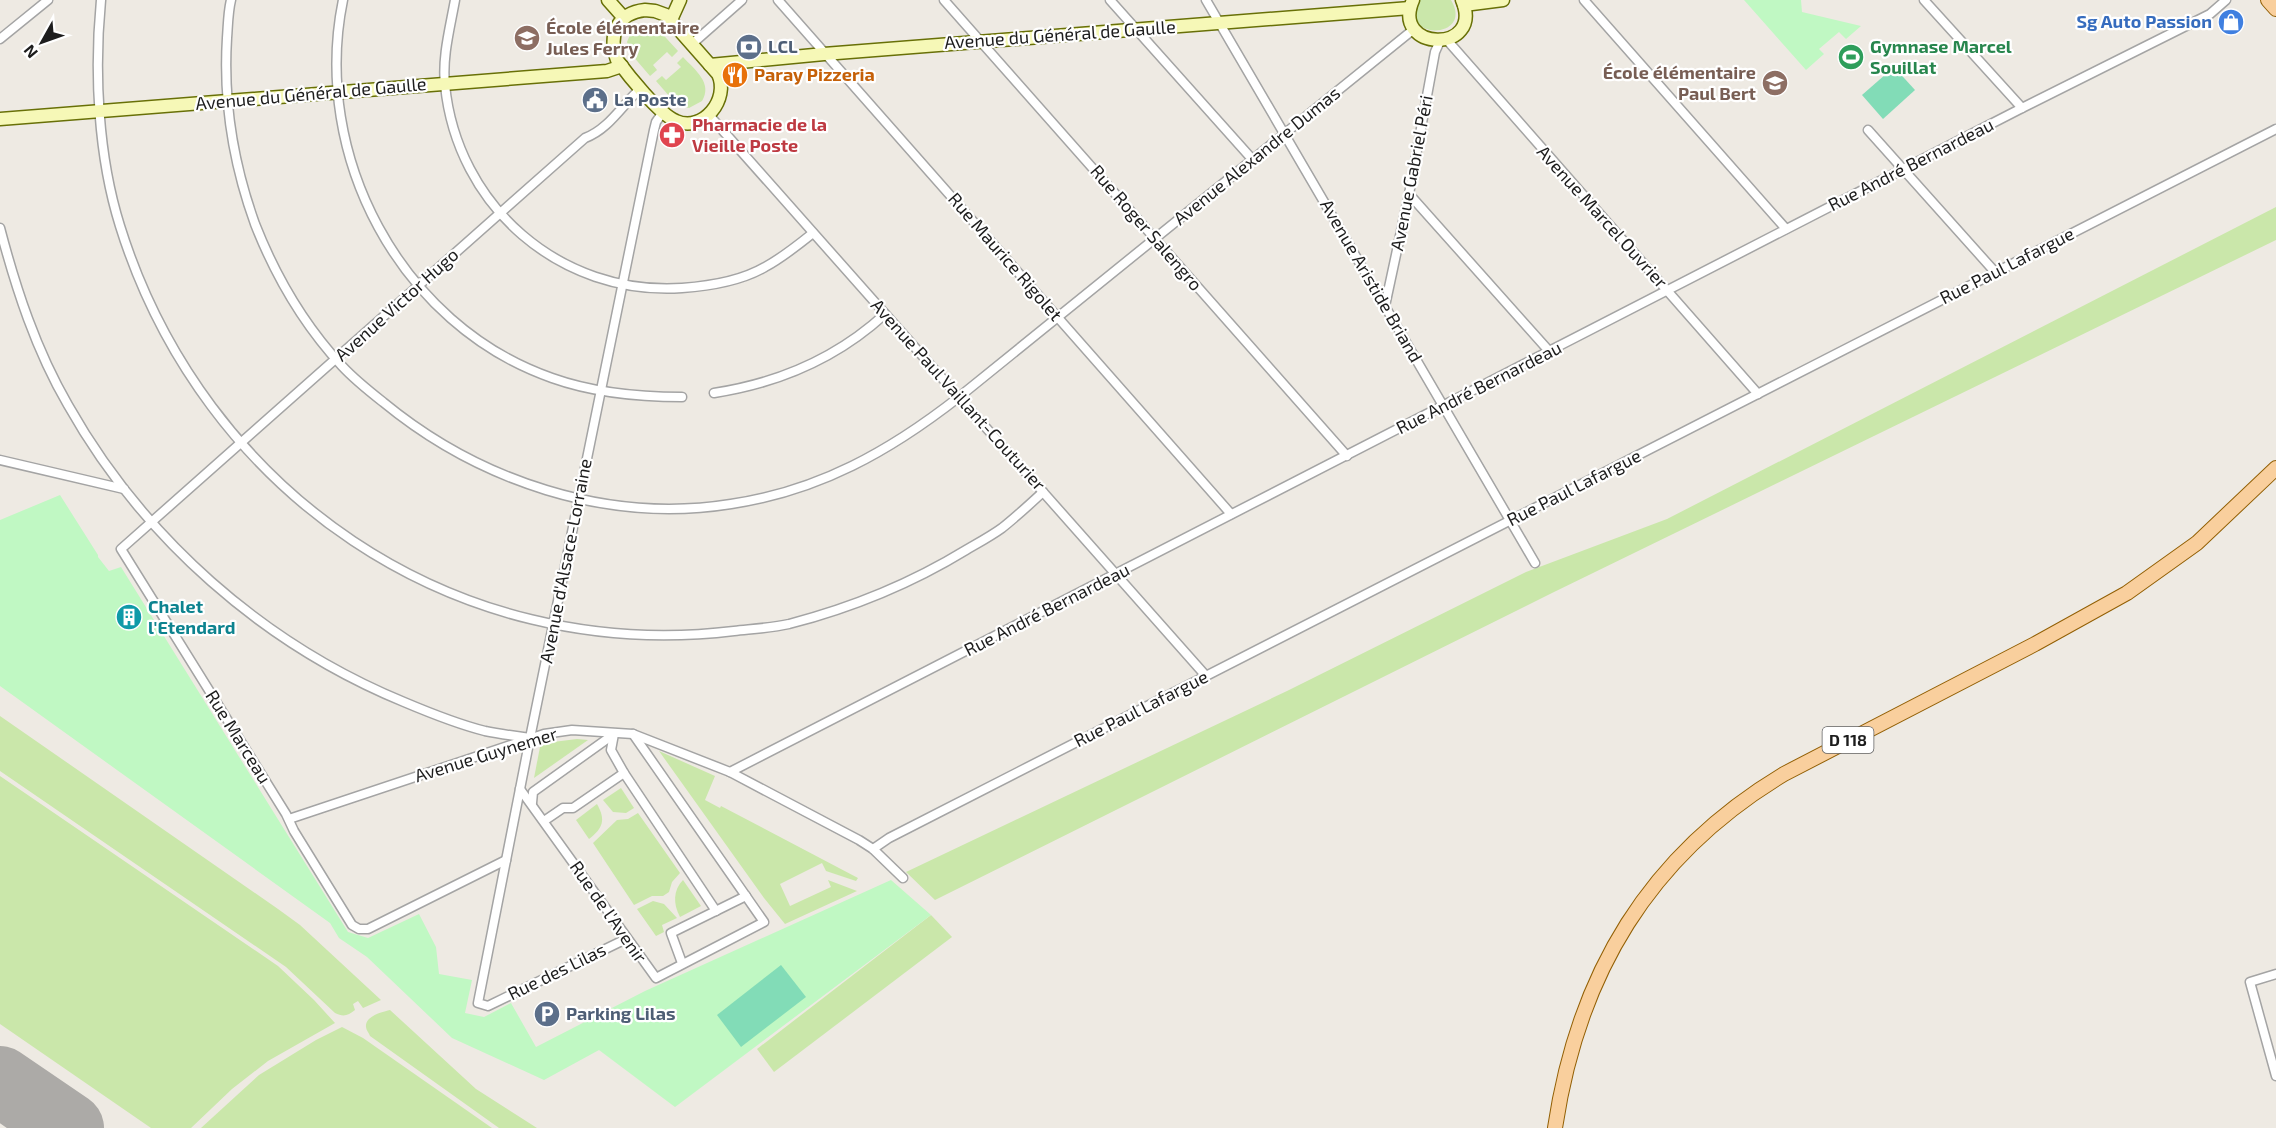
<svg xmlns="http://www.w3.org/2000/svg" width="2276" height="1128" viewBox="0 0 2276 1128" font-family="'Exo 2',sans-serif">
<rect width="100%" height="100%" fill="#eeeae3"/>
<g fill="#cae7aa">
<path d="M1419 0H1451C1475 40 1396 41 1419 0Z"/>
<path d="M643 24 656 27 678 51 672 57 667 52 653 65 657 70 650 76 632 55 627 42 632 30Z"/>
<path d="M683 57C695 70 713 83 702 101L689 108 677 105 656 81 662 76 666 80 681 67 677 63Z"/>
<path d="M2276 207V240L1552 593 935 900 906 872 1287 691 1526 572 1667 519Z"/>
<path d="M0 716 278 909 300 925 381 1000 363 1008 358 1001 353 1004 355 1010C348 1016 343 1017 335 1013L286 967 0 771Z"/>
<path d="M577 739 588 740 534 778 540 747 545 743Z"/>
<path d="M659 751 715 776 705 800 720 808 721 806 858 878 856 881 826 871 822 863 780 884 790 906 831 887 828 880 857 891 785 924 764 898Z"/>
<path d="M0 776 278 966 314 1000 335 1023 268 1061 232 1089 191 1128H151L0 1024Z"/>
<path d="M621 788 634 808 626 813 613 812 603 800Z"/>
<path d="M597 804C606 820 603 828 589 839L576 820Z"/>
<path d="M638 813 680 873 672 882 669 892 663 896H652L634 905 593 843 617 820 628 819Z"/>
<path d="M683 880 701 906 680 917C673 904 673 890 683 880Z"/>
<path d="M653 901 664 904 677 918 662 925 664 932 656 936 637 909Z"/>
<path d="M931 915 952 937 774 1072 757 1049Z"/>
<path d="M390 1010 476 1089 537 1128H499L370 1036C369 1033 366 1030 366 1027 365 1016 382 1012 390 1010Z"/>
<path d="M342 1027 363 1038 492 1128H201L259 1075 316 1040Z"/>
</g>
<g fill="#c0f8c3">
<path d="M1744 0H1801L1802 12 1861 26 1846 39 1839 32 1819 49 1824 54 1806 70Z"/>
<path d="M60 495 98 555V557L109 571 121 567 348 932 368 938 419 914 436 947 439 974 472 980 465 1013 484 1017 511 1003 536 1047 645 991 891 880 931 915 675 1107 599 1050 544 1080 452 1038 367 957 339 938 330 923 0 686V520Z"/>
</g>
<g fill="#82dcb7">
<path d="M1894 67 1915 90 1883 119 1862 95Z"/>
<path d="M781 965 806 997 741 1047 717 1015Z"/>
</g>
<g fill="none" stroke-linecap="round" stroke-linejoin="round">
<path stroke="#acaaa7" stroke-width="28" d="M0 1089 31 1128"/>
<path stroke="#acaaa7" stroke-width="70" d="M0 1081 69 1128"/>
<defs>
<g id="street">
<path d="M101 0C94 72 98 156 120 226 203 492 454 665 734 631 752 629 771 628 789 624 851 608 912 583 966 550 978 543 991 536 1002 528 1016 517 1030 504 1043 492"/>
<path d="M231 0C228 12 228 25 227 38 223 102 233 163 255 224 275 275 305 326 342 366 354 379 369 391 383 402 479 481 607 524 731 504 819 491 890 451 959 397L1414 29"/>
<path d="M343 0C311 155 400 325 552 378 594 393 637 397 682 397"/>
<path d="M455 0C450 28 442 57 445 85 457 206 560 296 682 288 710 286 741 281 765 267 782 258 798 245 813 233"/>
<path d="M778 0 1231 514"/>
<path d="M944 0 1347 456"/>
<path d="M1110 0 1252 159"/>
<path d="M1206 0 1535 563"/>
<path d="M1584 0 1786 229"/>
<path d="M1924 0 2022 108"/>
<path d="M0 39 48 0"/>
<path d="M1447 40 1758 394"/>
<path d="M692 44 742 0"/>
<path d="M709 115 1206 676"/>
<path d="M1868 130 1995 272"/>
<path d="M1409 194 1549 351"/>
<path d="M0 228C16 289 36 350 68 405 143 538 263 644 404 702 430 713 457 724 485 731 500 734 515 736 530 738"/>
<path d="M1385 306 1409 194 1435 52 1440 41"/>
<path d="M714 393C779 383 837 358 885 314"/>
<path d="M0 460 124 489"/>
<path d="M614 734 611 750 624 773 716 911"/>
<path d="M730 772 2022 108 2210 14 2226 0"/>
<path d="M520 789 656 978 764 922 633 734"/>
<path d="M532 803 533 792 614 734"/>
<path d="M289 819 544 734 572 730 633 734 730 772 859 840 873 849 903 878"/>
<path d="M544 821 563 808H573L624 773"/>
<path d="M873 849 889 838 2276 129"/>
<path d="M506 860 368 929H359L352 925 294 831 286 814 121 549 585 138C609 129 622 105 641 88"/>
<path d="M626 939 488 1006 478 1003 530 738 654 130 656 122 663 112"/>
<path d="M682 963 671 933 746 896"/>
<path d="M2276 974 2250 982 2276 1076"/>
</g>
<g id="secondary">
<path d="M608 0 624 18"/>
<path d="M1413 0C1390 52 1485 54 1462 0"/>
<path d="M1464 5 1503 0"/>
<path d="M645 10 655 11 666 15 718 74C730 99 703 133 676 121 659 114 628 75 617 60 608 35 617 13 645 10Z"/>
<path d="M671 20 680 0"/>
<path d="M710 65 824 54 1410 8"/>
<path d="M0 119 607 71 622 66"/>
</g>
<g id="primary">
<path d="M2268 0 2276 9"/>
<path d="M1555 1128C1578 974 1649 855 1784 774L2035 644 2127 593 2197 543 2276 468"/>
</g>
</defs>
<use href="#street" stroke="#a4a4a4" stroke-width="11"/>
<use href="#secondary" stroke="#687007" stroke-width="15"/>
<use href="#primary" stroke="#925f04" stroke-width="16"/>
<use href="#street" stroke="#fff" stroke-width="8"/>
<use href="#secondary" stroke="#f6f8b7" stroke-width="12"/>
<use href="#primary" stroke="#f9cf9d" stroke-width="14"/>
</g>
<defs>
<symbol id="shop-disc" viewBox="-11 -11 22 22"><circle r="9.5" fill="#3f7fe0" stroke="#fff"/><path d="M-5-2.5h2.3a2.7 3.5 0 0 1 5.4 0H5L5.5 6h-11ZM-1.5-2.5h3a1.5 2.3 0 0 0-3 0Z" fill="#fff"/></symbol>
<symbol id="school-disc" viewBox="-11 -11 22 22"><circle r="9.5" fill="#8d6e63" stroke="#fff"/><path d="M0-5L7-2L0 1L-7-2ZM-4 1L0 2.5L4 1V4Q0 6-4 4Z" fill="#fff"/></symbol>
<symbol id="bank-disc" viewBox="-11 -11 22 22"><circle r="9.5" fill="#5c6f8a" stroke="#fff"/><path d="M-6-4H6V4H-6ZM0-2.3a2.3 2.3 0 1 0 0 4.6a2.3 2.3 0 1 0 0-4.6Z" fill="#fff"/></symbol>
<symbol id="stadium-disc" viewBox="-11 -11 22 22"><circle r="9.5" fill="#2e9e5b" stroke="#fff"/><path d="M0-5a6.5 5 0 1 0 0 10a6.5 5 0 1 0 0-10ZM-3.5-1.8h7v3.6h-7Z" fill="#fff"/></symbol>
<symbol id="restaurant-disc" viewBox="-11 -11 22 22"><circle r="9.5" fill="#e8710a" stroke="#fff"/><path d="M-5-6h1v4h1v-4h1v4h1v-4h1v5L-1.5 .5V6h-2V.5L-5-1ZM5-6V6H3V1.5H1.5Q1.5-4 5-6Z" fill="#fff"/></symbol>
<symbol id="civic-disc" viewBox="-11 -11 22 22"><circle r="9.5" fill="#5c6f8a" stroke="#fff"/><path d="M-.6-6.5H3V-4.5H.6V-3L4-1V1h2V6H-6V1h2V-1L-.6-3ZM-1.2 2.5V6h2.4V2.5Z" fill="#fff"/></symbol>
<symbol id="pharmacy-disc" viewBox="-11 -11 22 22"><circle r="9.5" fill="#e0444e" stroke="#fff"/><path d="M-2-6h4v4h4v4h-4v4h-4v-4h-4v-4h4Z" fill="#fff"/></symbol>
<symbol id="building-disc" viewBox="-11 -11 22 22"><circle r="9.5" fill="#0f9aa8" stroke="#fff"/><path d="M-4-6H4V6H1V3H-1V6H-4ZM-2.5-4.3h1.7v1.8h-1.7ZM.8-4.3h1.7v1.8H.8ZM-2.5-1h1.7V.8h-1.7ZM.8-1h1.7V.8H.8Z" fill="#fff"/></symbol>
<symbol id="parking-disc" viewBox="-11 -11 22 22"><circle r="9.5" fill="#5c6f8a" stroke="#fff"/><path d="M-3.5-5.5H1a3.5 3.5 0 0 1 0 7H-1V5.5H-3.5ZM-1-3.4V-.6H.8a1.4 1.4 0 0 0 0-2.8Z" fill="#fff"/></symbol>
</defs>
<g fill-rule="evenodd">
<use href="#shop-disc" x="2216" y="7" width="30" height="30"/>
<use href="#school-disc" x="512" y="23" width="30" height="30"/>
<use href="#bank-disc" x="734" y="32" width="30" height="30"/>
<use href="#stadium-disc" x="1836" y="42" width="30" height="30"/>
<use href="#restaurant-disc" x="720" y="60" width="30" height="30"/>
<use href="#school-disc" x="1760" y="68" width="30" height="30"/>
<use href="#civic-disc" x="580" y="85" width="30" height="30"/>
<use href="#pharmacy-disc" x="657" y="120" width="30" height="30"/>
<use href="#building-disc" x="114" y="602" width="30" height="30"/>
<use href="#parking-disc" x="532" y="999" width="30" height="30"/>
</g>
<g text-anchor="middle" stroke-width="4.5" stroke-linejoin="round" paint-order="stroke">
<rect fill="#fff" stroke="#616161" stroke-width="1.5" x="1822.5" y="727" width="51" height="26" rx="4.5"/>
<g font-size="16" font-weight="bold" fill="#1d1d1d">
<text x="1848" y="746">D 118</text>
</g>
<g font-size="18" font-weight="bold" fill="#366cbe" stroke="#fff" text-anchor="end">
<text x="2212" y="28">Sg Auto Passion</text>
</g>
<g font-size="18" font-weight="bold" fill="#785e54" stroke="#fff" text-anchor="start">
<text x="546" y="34">École élémentaire<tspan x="546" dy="21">Jules Ferry</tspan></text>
<text x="1756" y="79" text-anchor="end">École élémentaire<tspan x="1756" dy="21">Paul Bert</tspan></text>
</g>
<g font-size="18" fill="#1d1d1d" stroke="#fff">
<text transform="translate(1060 35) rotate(-4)" y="6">Avenue du Général de Gaulle</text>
<text transform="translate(311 94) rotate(-5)" y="6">Avenue du Général de Gaulle</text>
<text transform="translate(1257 156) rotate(-39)" y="6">Avenue Alexandre Dumas</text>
<text transform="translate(1911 165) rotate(-27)" y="6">Rue André Bernardeau</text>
<text transform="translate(1412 173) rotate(-79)" y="6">Avenue Gabriel Péri</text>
<text transform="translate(1602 217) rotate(48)" y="6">Avenue Marcel Ouvrier</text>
<text transform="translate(1146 228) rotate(49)" y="6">Rue Roger Salengro</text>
<text transform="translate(1005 257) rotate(49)" y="6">Rue Maurice Rigolet</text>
<text transform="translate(2007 266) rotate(-27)" y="6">Rue Paul Lafargue</text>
<text transform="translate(1371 281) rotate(60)" y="6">Avenue Aristide Briand</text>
<text transform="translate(397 305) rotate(-42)" y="6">Avenue Victor Hugo</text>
<text transform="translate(1479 388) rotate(-27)" y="6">Rue André Bernardeau</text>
<text transform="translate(958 395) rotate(48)" y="6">Avenue Paul Vaillant-Couturier</text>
<text transform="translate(1574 488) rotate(-27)" y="6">Rue Paul Lafargue</text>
<text transform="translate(566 561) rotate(-79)" y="6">Avenue d'Alsace-Lorraine</text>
<text transform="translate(1047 610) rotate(-27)" y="6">Rue André Bernardeau</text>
<text transform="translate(1141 709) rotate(-27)" y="6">Rue Paul Lafargue</text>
<text transform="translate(238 737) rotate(58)" y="6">Rue Marceau</text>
<text transform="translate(486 755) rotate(-17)" y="6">Avenue Guynemer</text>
<text transform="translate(608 912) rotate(55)" y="6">Rue de l'Avenir</text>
<text transform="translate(557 972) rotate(-26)" y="6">Rue des Lilas</text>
</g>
<g font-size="18" font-weight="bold" fill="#4e5e75" stroke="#fff" text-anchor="start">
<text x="768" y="53">LCL</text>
<text x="614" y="106">La Poste</text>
<text x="566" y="1020">Parking Lilas</text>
</g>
<g font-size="18" font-weight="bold" fill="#27864d" stroke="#fff" text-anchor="start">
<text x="1870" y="53">Gymnase Marcel<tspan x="1870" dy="21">Souillat</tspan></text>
</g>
<g font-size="18" font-weight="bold" fill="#c56008" stroke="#fff" text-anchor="start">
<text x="754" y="81">Paray Pizzeria</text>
</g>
<g font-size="18" font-weight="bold" fill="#be3a42" stroke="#fff" text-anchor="start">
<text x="692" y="131">Pharmacie de la<tspan x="692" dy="21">Vieille Poste</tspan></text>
</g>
<g font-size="18" font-weight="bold" fill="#0d838f" stroke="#fff" text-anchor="start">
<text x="148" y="613">Chalet<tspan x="148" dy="21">l'Etendard</tspan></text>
</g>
</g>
<g transform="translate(42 42) rotate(230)" stroke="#ffffff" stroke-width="4.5" paint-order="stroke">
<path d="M0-4.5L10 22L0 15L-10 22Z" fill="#1d1d1d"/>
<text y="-9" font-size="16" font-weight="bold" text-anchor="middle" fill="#1d1d1d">N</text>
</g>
</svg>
